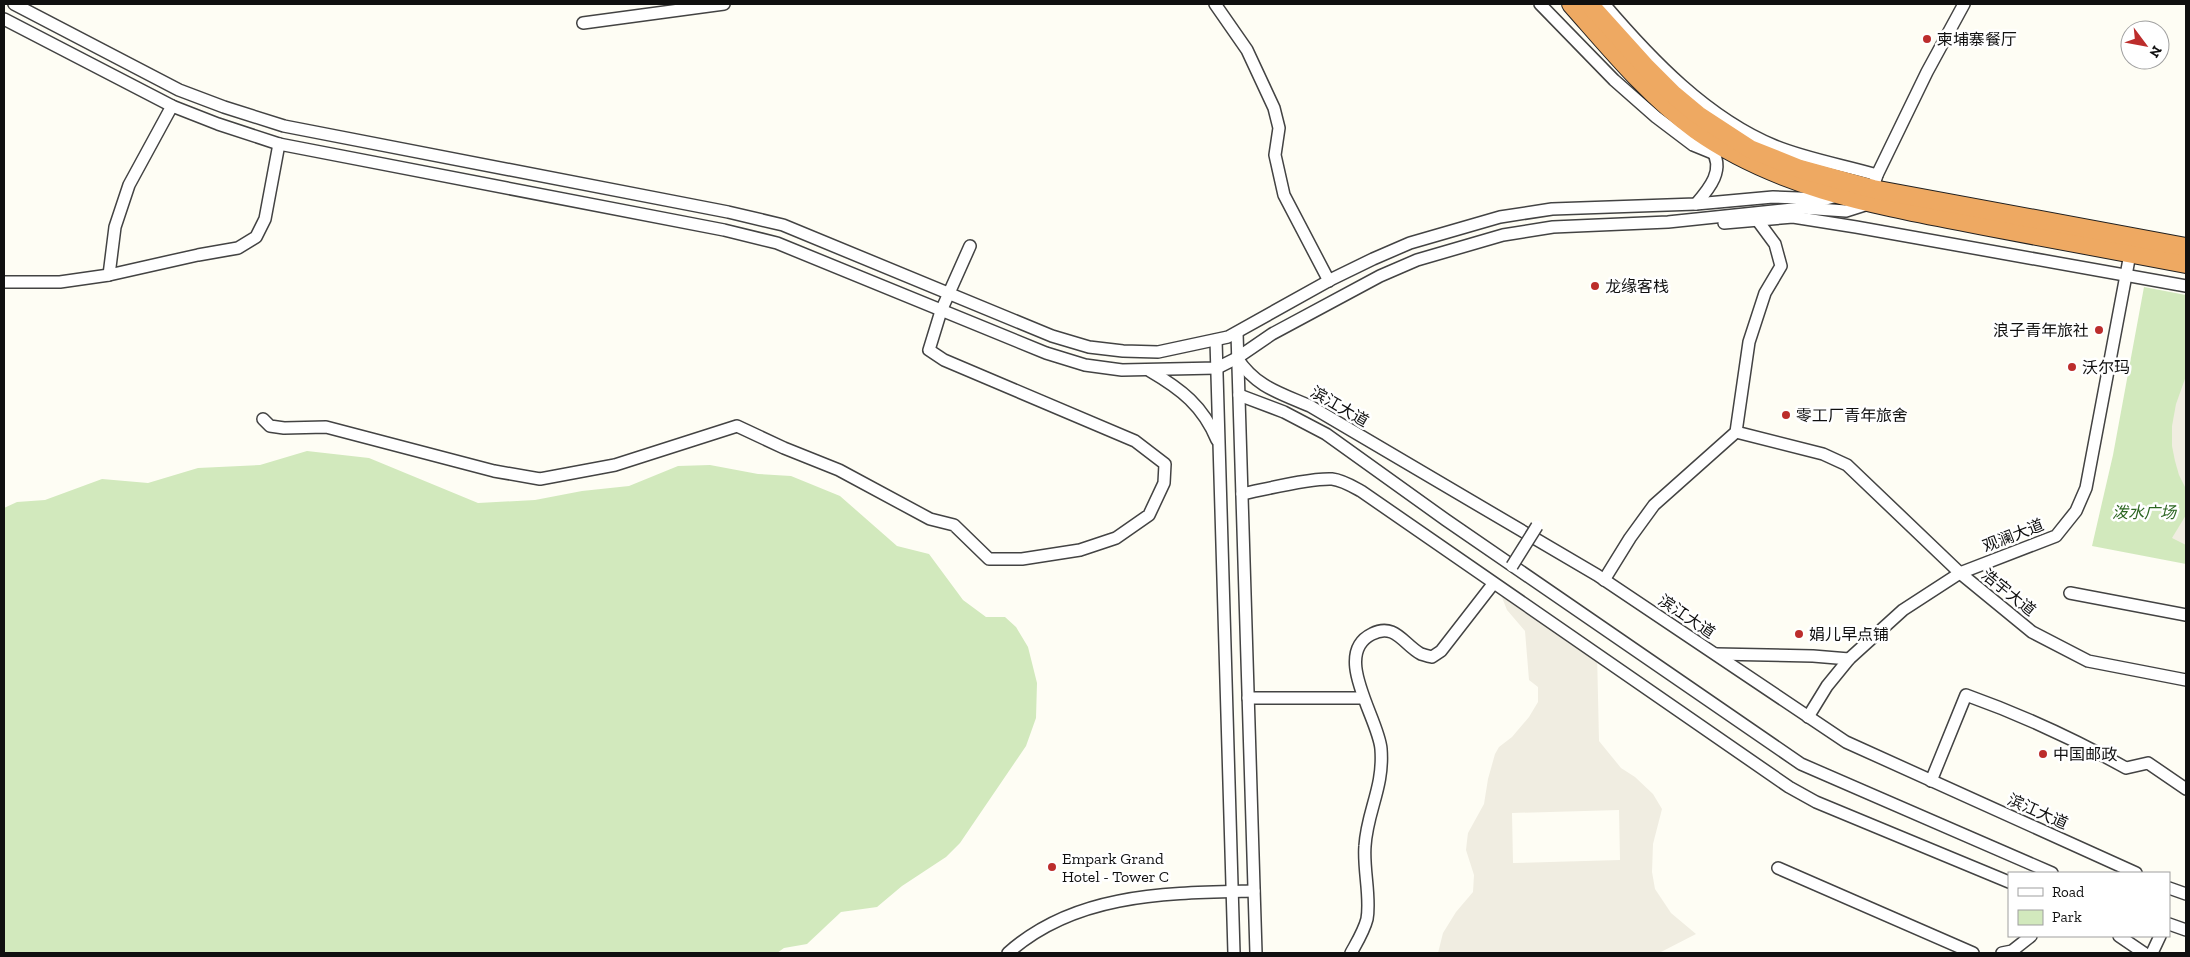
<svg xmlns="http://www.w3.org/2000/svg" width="2190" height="957" viewBox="0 0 2190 957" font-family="'Zilla Slab','Noto Sans SC',serif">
<rect width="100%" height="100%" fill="#fefdf4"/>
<g fill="#d2e9bd">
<path d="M2144 287 2186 295V564L2092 546 2113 455Z"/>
<path d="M307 451 369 458 478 503 535 500 582 491 629 486 678 466 710 465 758 474 791 476 840 496 897 546 929 554 963 600 986 617H1005L1016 627 1028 647 1037 683 1036 718 1026 746 960 843 946 857 902 886 877 907 841 912 807 944 784 948 777 953H4V508L17 502 45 500 102 479 148 483 198 468 260 465Z"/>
</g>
<g fill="#f0ede1" fill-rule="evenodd">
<path d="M2186 376V489L2179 475 2175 461 2172 446V426L2176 404Z"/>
<path d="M2186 515V545L2172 538Z"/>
<path d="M1505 588 1597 652 1599 741 1621 768 1635 777 1653 794 1662 809 1653 844 1652 872 1655 889 1671 913 1696 934 1659 953H1438L1443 933 1456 912 1473 892 1474 875 1466 850 1467 841 1468 833 1484 804 1488 779 1495 754 1499 747 1512 737 1529 717 1538 702V687L1529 680 1525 631 1507 610 1501 595ZM1619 810 1620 860 1513 863 1512 813Z"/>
</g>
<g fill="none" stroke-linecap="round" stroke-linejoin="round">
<defs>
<g id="minor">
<path d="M14 4 179 90 224 107 284 126 728 212 783 225 1052 336 1089 347 1123 351 1158 352 1228 337 1332 279 1373 259 1410 243 1500 217 1552 209 1696 204 1773 197 1826 199 1837 196"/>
<path d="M1215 4 1247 50 1274 108 1279 128 1275 155 1284 195 1329 281"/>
<path d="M1540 4 1614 80 1656 117 1693 145 1715 154"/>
<path d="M1604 4C1651 59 1707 118 1775 146 1807 159 1843 165 1877 175"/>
<path d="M4 19 172 106 218 124 279 144 724 230 777 243 1046 353 1085 365 1122 370 1217 368 1237 358 1272 334 1380 276 1417 260 1503 235 1553 227 1668 222 1802 208 1846 211 1868 204 1877 175 1927 72 1964 4"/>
<path d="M583 23 724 4"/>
<path d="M1696 204C1709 189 1726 169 1711 149"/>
<path d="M1724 223 1793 217 1856 227 2186 286"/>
<path d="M109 275 115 227 129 185 172 106"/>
<path d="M4 282H60L109 275 198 255 238 248 256 237 265 219 279 144"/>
<path d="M1237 333 1256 953"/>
<path d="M1216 340 1234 953"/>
<path d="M1237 358C1256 387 1280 393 1310 406L1597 575 1846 742 2136 873"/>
<path d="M1150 371C1181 389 1203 406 1217 440"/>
<path d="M1239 395 1284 412 1326 434 1446 520 1801 764 2052 873"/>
<path d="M263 419 270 426 284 428 326 427 494 471 540 479 615 465 737 426 784 448 839 470 930 519 954 525 989 559H1022L1080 550 1116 538 1149 515 1164 483 1165 464 1135 441 944 360 929 350 941 311 970 246"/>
<path d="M1736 432 1823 454 1847 465 1960 573 2032 632 2088 661 2186 680"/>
<path d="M1242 494C1267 489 1309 478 1332 479 1342 480 1352 486 1361 491L1789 787 1816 802 2009 882"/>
<path d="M1604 580 1630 538 1654 505 1736 432 1749 342 1765 293 1781 266 1775 244 1758 221"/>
<path d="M2070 593 2186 615"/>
<path d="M1716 654 1813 656 1849 659"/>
<path d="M1248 698H1363"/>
<path d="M1808 717 1827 686 1849 659 1903 610 1960 573 2056 536 2076 511 2086 488 2130 254"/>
<path d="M1931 781 1966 695C2022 715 2074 739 2126 768L2148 763 2186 789"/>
<path d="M1778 868 1973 953"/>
<path d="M2169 888 2186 894"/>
<path d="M2169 924 2186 930"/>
<path d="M2119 936 2144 953"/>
<path d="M1008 953C1076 892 1169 893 1254 891"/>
<path d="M1351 953C1357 942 1364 931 1367 919 1371 897 1363 869 1365 846 1367 811 1384 788 1381 749 1379 719 1331 654 1372 634 1395 622 1404 645 1421 654 1424 655 1428 656 1432 657L1441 651 1493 584"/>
<path d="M2002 953 2012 951 2031 936"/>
<path d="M2152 953 2160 936"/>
</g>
<g id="highway">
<path d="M1571 4C1610 48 1648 95 1696 130 1782 191 1888 207 1989 227 2055 239 2120 252 2186 264"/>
<path d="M1589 4 1645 66 1674 95 1698 115 1750 149 1800 169 1873 189 2186 247"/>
</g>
</defs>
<use href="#minor" stroke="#434343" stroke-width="14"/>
<use href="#highway" stroke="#212121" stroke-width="20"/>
<use href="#minor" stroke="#fff" stroke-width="11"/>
<use href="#highway" stroke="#eea962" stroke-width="18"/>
<defs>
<path id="minor-bridge" d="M1512 566 1537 526"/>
</defs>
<use href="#minor-bridge" stroke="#434343" stroke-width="14" stroke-linecap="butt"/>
<use href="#minor-bridge" stroke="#fff" stroke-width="11"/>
</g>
<g fill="#bc2d2c" stroke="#fff" stroke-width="2">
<circle cx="1927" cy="39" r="5"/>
<circle cx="1595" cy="286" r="5"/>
<circle cx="2099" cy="330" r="5"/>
<circle cx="2072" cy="367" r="5"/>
<circle cx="1786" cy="415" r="5"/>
<circle cx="1799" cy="634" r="5"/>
<circle cx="2043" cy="754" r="5"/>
<circle cx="1052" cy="867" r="5"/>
</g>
<g text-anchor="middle" stroke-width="5" stroke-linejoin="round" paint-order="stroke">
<g font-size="16" fill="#101010" stroke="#fff" text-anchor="start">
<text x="1937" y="45">柬埔寨餐厅</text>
<text x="1605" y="292">龙缘客栈</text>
<text x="2089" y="336" text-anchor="end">浪子青年旅社</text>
<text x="2082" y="373">沃尔玛</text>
<text x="1796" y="421">零工厂青年旅舍</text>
<text x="1809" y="640">娟儿早点铺</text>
<text x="2053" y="760">中国邮政</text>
<text x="1062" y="864">Empark Grand<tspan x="1062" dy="18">Hotel - Tower C</tspan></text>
</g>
<g font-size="16" fill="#101010" stroke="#fff">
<text transform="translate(1340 406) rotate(30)" y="6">滨江大道</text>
<text transform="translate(2013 535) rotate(-21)" y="6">观澜大道</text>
<text transform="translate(2009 592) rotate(39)" y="6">浩宇大道</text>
<text transform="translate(1687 616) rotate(34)" y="6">滨江大道</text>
<text transform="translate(2038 811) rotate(24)" y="6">滨江大道</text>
</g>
<g font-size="16" font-style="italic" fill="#2c6622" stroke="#fff">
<text x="2144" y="518">泼水广场</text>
</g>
</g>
<rect width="2190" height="957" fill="none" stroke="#101010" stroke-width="10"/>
<rect x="2008" y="872" width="162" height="65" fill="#ffffff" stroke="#9f9f9f"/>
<rect x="2018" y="888" width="25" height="8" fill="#ffffff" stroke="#9f9f9f"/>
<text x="2052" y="897" font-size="15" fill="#101010">Road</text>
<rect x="2018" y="910" width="25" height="15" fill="#d2e9bd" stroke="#9f9f9f"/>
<text x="2052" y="922" font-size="15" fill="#101010">Park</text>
<g transform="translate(2145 45) rotate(122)"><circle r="24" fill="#ffffff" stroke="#9f9f9f"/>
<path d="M0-4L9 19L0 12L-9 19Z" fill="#bc2d2c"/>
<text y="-8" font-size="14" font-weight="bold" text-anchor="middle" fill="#101010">N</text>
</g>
</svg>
